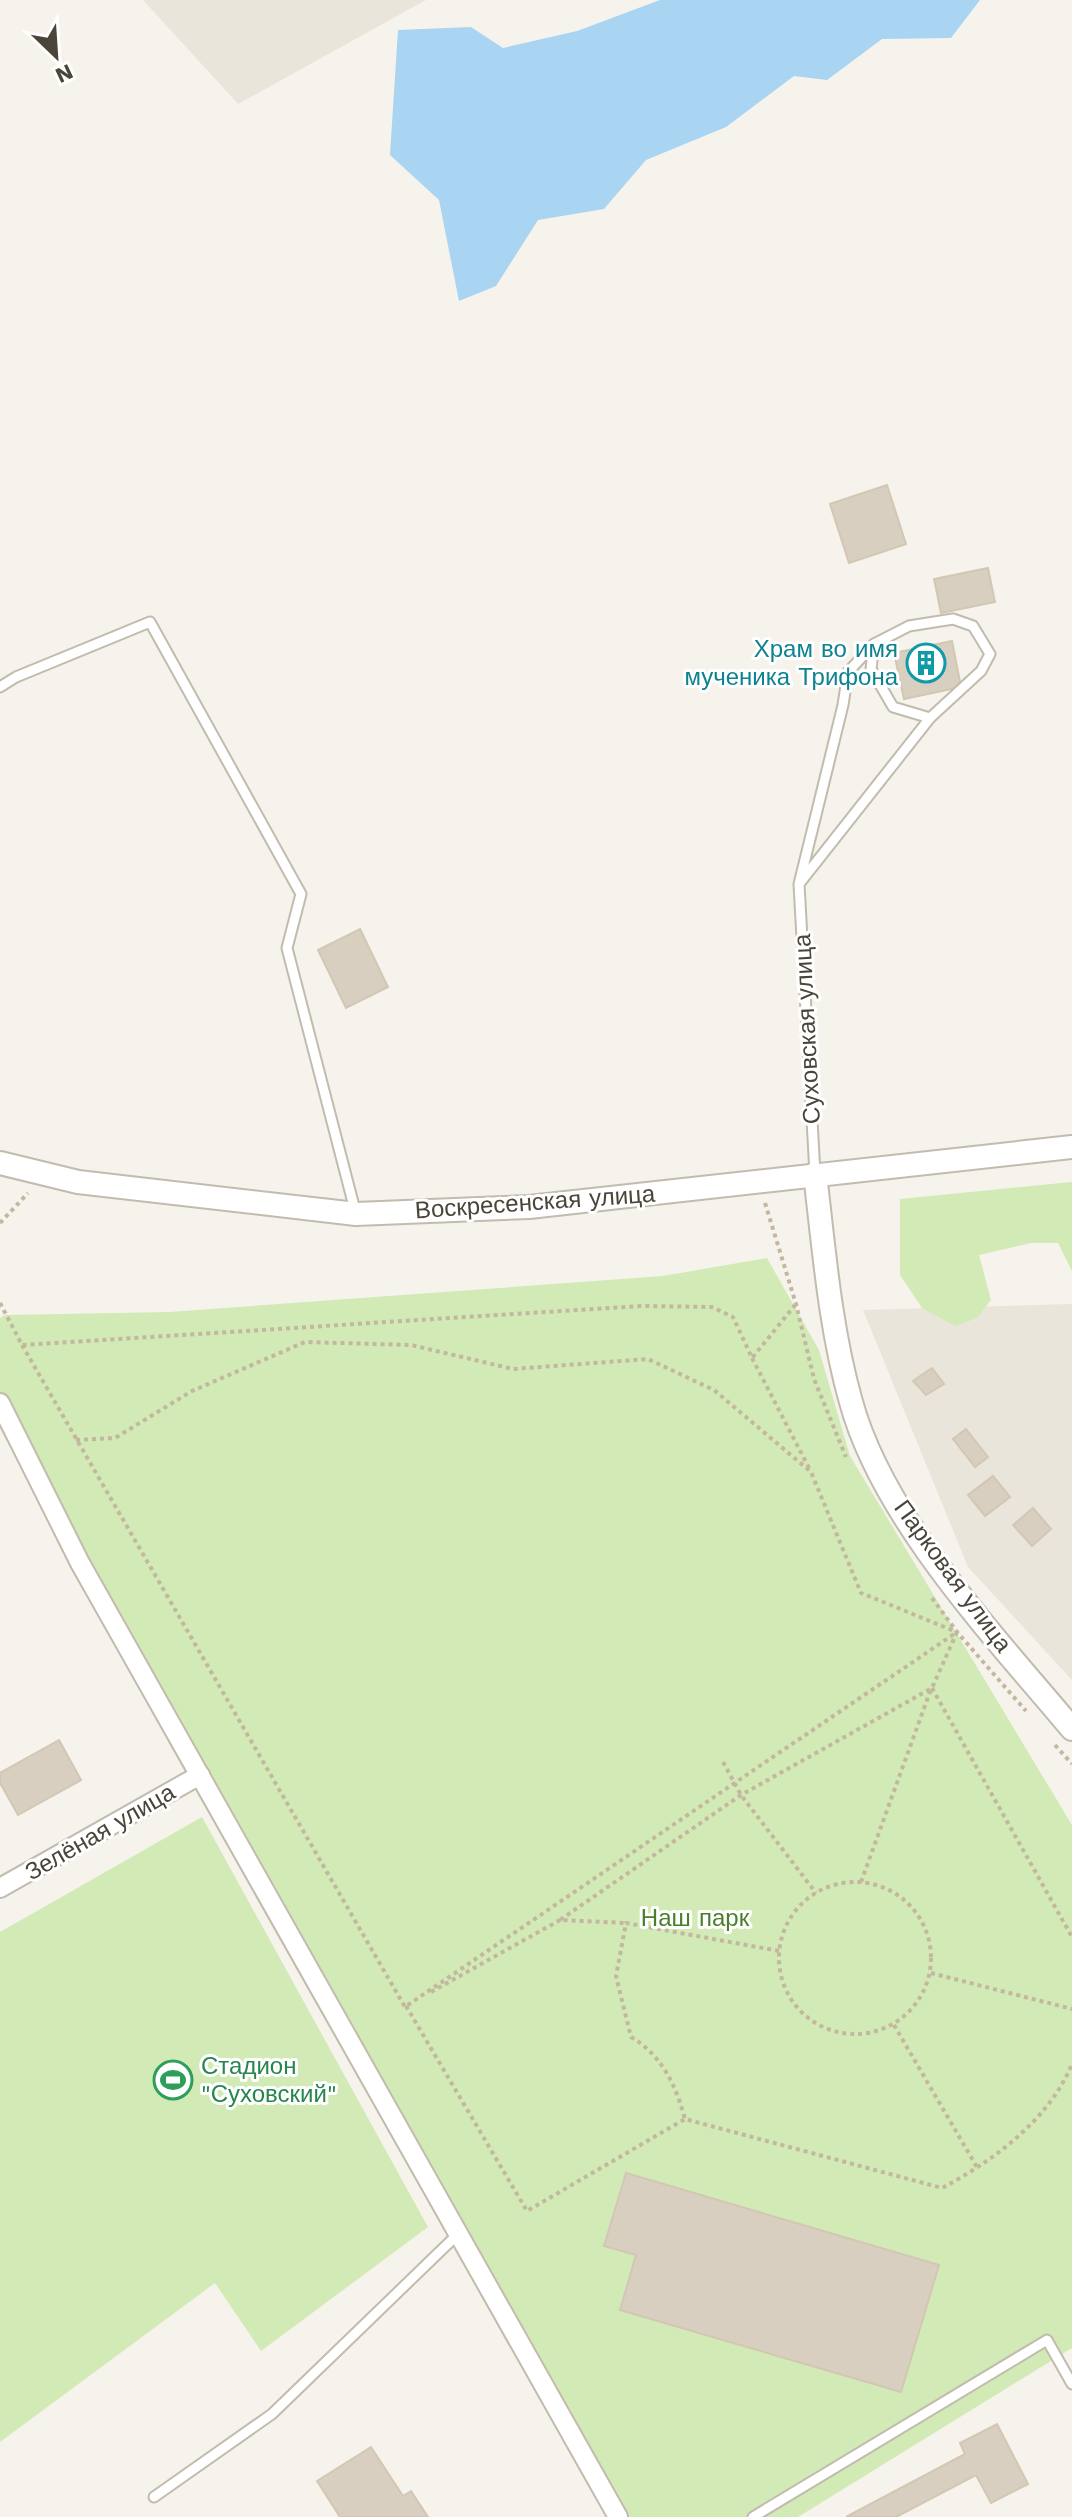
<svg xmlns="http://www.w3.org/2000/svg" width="1072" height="2517" viewBox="0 0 1072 2517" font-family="'Work Sans',sans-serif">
<rect width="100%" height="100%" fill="#f6f3ec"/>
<g fill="#eae5da">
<path d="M143 0H426L238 104Z"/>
<path d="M1072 1304V1680L968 1567 863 1310Z"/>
</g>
<g fill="#d2eab5">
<path d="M1072 1182V1271L1058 1243H1031L979 1255 991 1300 977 1318 955 1326 922 1308 900 1275V1199Z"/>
<path d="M767 1258 819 1350 850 1456 1072 1825V2348L798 2517H606L171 1747 0 1428V1318L5 1315 170 1312 663 1276Z"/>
<path d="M202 1817 428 2227 261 2351 215 2283 0 2442V1932Z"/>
</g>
<path fill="#a9d4f2" d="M660 0H980L951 38 882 39 827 80 794 76 726 127 646 160 604 209 538 220 496 286 459 301 439 200 390 155 398 30 471 27 503 48 577 31Z"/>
<g fill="#d8cfc1" stroke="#d3c7b4" stroke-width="2">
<path d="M887 485 906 544 849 563 830 504Z"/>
<path d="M988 568 995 602 941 613 934 579Z"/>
<path d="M952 641 961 687 904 699 894 653Z"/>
<path d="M360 929 388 987 346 1008 318 950Z"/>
<path d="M932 1368 944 1384 926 1395 913 1381Z"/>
<path d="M966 1429 988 1457 975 1467 953 1439Z"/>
<path d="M993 1476 1010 1497 985 1516 968 1495Z"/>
<path d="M1033 1508 1051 1529 1032 1546 1013 1525Z"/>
<path d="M59 1740 81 1780 18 1815 0 1783V1773Z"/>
<path d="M626 2173 939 2265 901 2392 620 2310 636 2255 604 2246Z"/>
<path d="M997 2424 1028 2484 991 2503 976 2475 896 2517H846L965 2454 960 2443Z"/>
<path d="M371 2447 403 2496 411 2491 428 2517H340L317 2481Z"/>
</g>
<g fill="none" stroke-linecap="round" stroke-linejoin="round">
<defs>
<g id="service">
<path d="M874 644 871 669 893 707 930 718"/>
<path d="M0 687 16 677 150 622 301 894 287 948 356 1214"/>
<path d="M799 884 930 718 981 671 990 654 973 626 953 619 909 626 874 644 848 672 843 705 799 884 815 1174"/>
<path d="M154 2497 272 2414 458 2234"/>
<path d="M753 2517 1047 2340 1072 2384"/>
</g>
<g id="minor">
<path d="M0 1403 80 1563 618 2517"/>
<path d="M0 1888 200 1775"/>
</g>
<g id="tertiary">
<path d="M0 1163 78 1182 356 1214 529 1207 1072 1147"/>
<path d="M815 1174C824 1250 830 1328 851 1402 883 1519 995 1637 1072 1729"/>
</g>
</defs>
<use href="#service" stroke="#c2bbae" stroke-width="13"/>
<use href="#minor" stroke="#c2bbae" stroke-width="22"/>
<use href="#tertiary" stroke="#c2bbae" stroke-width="26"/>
<g stroke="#c4b79f" stroke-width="4" stroke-dasharray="4 4" stroke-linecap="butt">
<path d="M765 1203 796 1304 814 1379 846 1457"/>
<path d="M0 1223 28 1193"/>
<path d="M0 1303 22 1345 642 1306 712 1307 733 1317 752 1358 796 1304"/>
<path d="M22 1345 405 2007 957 1632 932 1688 741 1795 560 1920 626 1923"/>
<path d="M752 1358 810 1470"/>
<path d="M76 1440 115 1438 192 1391 305 1342 411 1345 513 1369 648 1359 714 1390 811 1472 861 1593 957 1632"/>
<path d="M932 1598 957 1632 1026 1711"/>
<path d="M932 1688 1072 1937"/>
<path d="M1055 1745 1072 1764"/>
<path d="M723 1762 741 1795 816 1893"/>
<circle cx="855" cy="1958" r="76"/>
<path d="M861 1882 931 1689"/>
<path d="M779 1951 626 1923 616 1976 631 2037C662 2055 676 2086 685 2119L942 2188C993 2161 1049 2120 1072 2064"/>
<path d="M931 1973 1072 2009"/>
<path d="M431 1992 560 1920"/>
<path d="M406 2006 527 2211 685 2119"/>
<path d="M894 2025 978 2169"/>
</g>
<use href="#service" stroke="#fff" stroke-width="9"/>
<use href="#minor" stroke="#fff" stroke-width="18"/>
<use href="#tertiary" stroke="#fff" stroke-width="22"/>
</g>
<defs>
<symbol id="building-ring" viewBox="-11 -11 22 22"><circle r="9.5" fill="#fff" stroke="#0f9aa8" stroke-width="1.5"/><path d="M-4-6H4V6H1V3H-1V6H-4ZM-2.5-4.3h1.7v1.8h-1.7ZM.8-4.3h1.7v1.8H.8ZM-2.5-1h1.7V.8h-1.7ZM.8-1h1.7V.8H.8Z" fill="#0f9aa8"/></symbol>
<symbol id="stadium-ring" viewBox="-11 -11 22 22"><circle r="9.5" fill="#fff" stroke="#2e9e5b" stroke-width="1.5"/><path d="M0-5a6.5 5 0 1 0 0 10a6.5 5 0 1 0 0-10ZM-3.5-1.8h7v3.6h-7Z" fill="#2e9e5b"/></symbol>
</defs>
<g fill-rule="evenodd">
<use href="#building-ring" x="904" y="641" width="44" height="44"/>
<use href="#stadium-ring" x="151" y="2058" width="44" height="44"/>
</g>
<g text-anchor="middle" stroke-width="6" stroke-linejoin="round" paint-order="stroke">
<g font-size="24" fill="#0d838f" stroke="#fff" text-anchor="end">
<text x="898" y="657">Храм во имя<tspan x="898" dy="28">мученика Трифона</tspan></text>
</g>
<g font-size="24" fill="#4b4439" stroke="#fff">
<text transform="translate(807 1029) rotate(-93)" y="8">Суховская улица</text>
<text transform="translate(535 1202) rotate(-4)" y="8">Воскресенская улица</text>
<text transform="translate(953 1576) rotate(54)" y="8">Парковая улица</text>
<text transform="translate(100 1832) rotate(-30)" y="8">Зелёная улица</text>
</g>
<g font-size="24" fill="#4a7f2a" stroke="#fff">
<text x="695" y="1926">Наш парк</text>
</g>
<g font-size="24" fill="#27864d" stroke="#fff" text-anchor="start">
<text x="201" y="2074">Стадион<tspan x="201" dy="28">"Суховский"</tspan></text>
</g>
</g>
<g transform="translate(56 56) rotate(155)" stroke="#ffffff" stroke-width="6" paint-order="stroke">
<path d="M0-6L14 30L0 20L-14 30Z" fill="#4b4439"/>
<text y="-12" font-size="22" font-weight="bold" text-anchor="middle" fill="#4b4439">N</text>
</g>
</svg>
